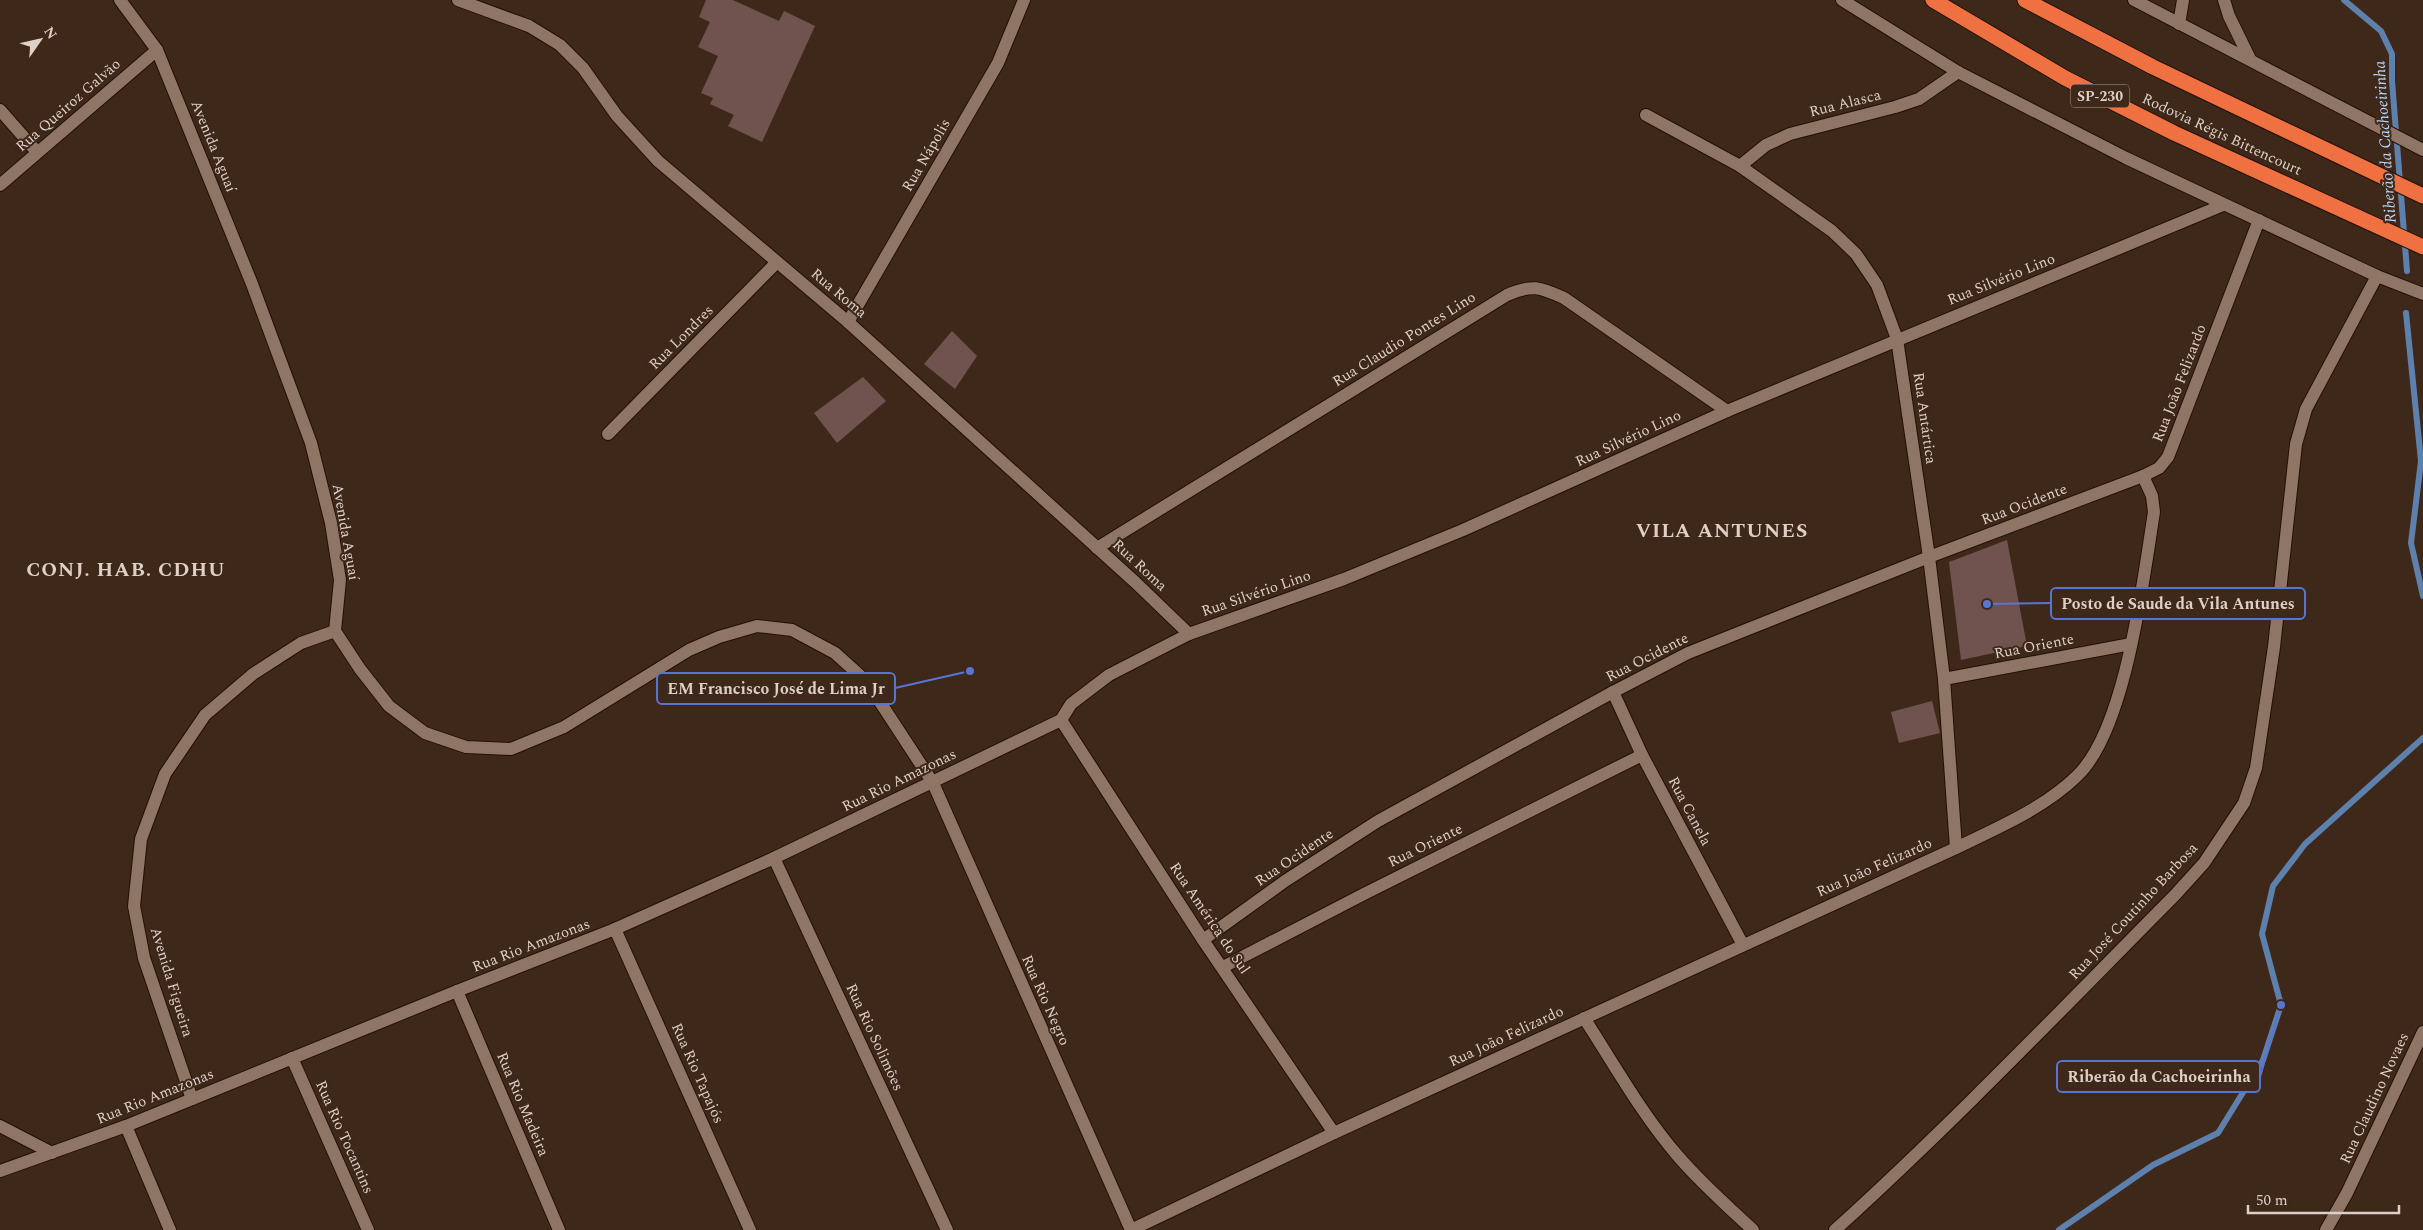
<svg xmlns="http://www.w3.org/2000/svg" width="2423" height="1230" viewBox="0 0 2423 1230" font-family="Spectral,serif">
<rect width="100%" height="100%" fill="#3e281a"/>
<g fill="none" stroke-linecap="round" stroke-linejoin="round">
<g stroke="#5e80ac" stroke-width="6">
<path d="M2344 0 2381 31 2392 54V81L2407 271"/>
<path d="M2406 313 2421 461 2411 543 2423 596"/>
<path d="M2059 1230 2153 1165 2218 1133 2263 1060 2281 1005 2262 934 2273 886 2305 844 2423 738"/>
</g>
</g>
<g fill="#70534e">
<path d="M706 0H733L779 21 784 11 815 26 762 142 728 126 734 115 710 104 713 98 701 93 718 56 698 47 710 22 699 17Z"/>
<path d="M952 331 977 356 955 389 924 364Z"/>
<path d="M863 377 886 401 837 443 814 413Z"/>
<path d="M2007 540 2027 646 1961 660 1949 562Z"/>
<path d="M1932 701 1940 733 1899 743 1891 712Z"/>
</g>
<g fill="none" stroke-linecap="round" stroke-linejoin="round">
<defs>
<g id="street">
<path d="M120 0 157 50 252 284 311 443 331 523 340 580 335 631 360 669 389 706 425 733 466 747 511 749 564 727 689 650 719 637 757 626 792 630 835 653 867 682 933 783 1131 1230"/>
<path d="M458 0 529 26 560 45 583 68 617 116 658 161 848 322 1135 582 1189 634"/>
<path d="M0 110 37 152"/>
<path d="M1646 115 1740 166 1832 231 1856 254 1877 285 1897 339 1929 557 1944 679 1956 848"/>
<path d="M1740 166 1766 145 1790 134 1895 107 1919 99 1958 72"/>
<path d="M0 185 157 50"/>
<path d="M848 322 998 63 1024 0"/>
<path d="M608 434 777 262"/>
<path d="M1097 548 1507 295C1532 284 1540 287 1564 298L1727 411"/>
<path d="M1944 679 2131 644"/>
<path d="M1613 692 1642 755 1743 945"/>
<path d="M1061 720 1203 940 1334 1133"/>
<path d="M774 858 947 1230"/>
<path d="M615 929 750 1230"/>
<path d="M1203 940 1285 881 1378 821 1613 692 1688 653 1929 557 2143 476 2159 468 2168 457 2259 220"/>
<path d="M1223 967 1364 894 1642 755"/>
<path d="M457 991 559 1230"/>
<path d="M1584 1018C1614 1064 1641 1113 1677 1155 1700 1182 1727 1206 1753 1230"/>
<path d="M292 1058 368 1230"/>
<path d="M192 1099 144 958 134 906 141 839 165 774 205 715 253 674 301 643 335 631"/>
<path d="M0 1126 52 1153"/>
<path d="M126 1126 170 1230"/>
<path d="M0 1171 126 1126 457 991 615 929 774 858 1061 720 1071 704 1109 675 1189 634 1344 579 1463 530 1727 411 2223 205"/>
<path d="M1131 1230 1334 1133 1956 848C1997 828 2043 809 2077 776 2126 729 2143 581 2154 512L2152 496 2143 476"/>
<path d="M1835 1230C1953 1123 2063 1008 2175 895L2204 863 2244 803 2256 768 2274 647 2296 444 2306 409 2377 276"/>
<path d="M2326 1230 2347 1193 2423 1032"/>
</g>
<g id="secondary">
<path d="M1842 0 1958 72 2126 158 2377 276 2423 294"/>
<path d="M2134 0 2423 150"/>
<path d="M2224 0 2229 16 2250 59"/>
<path d="M2179 24 2183 0"/>
</g>
<g id="highway">
<path d="M1933 0 2065 78 2174 133 2423 247"/>
<path d="M2025 0 2153 67 2423 196"/>
</g>
</defs>
<use href="#street" stroke="#241004" stroke-width="14"/>
<use href="#secondary" stroke="#241004" stroke-width="14"/>
<use href="#highway" stroke="#241004" stroke-width="17"/>
<use href="#street" stroke="#8f7566" stroke-width="12"/>
<use href="#secondary" stroke="#8f7566" stroke-width="12"/>
<use href="#highway" stroke="#ef7141" stroke-width="15"/>
</g>
<g text-anchor="middle" stroke-width="4" stroke-linejoin="round" paint-order="stroke">
<rect fill="#3e281a" stroke="#ae9d93" stroke-width="1" x="2071" y="84.5" width="58" height="23" rx="4"/>
<g font-size="14" font-weight="bold" fill="#decfc7">
<text x="2100" y="101">SP-230</text>
</g>
<g font-size="15" fill="#decfc7" stroke="#3e281a">
<text transform="translate(1845 103) rotate(-14)" y="5">Rua Alasca</text>
<text transform="translate(68 105) rotate(-41)" y="5">Rua Queiroz Galvão</text>
<text transform="translate(2222 134) rotate(25)" y="5">Rodovia Régis Bittencourt</text>
<text transform="translate(214 146) rotate(68)" y="5">Avenida Aguaí</text>
<text transform="translate(926 155) rotate(-60)" y="5">Rua Nápolis</text>
<text transform="translate(2001 279) rotate(-22)" y="5">Rua Silvério Lino</text>
<text transform="translate(839 293) rotate(40)" y="5">Rua Roma</text>
<text transform="translate(681 337) rotate(-45)" y="5">Rua Londres</text>
<text transform="translate(1404 339) rotate(-32)" y="5">Rua Claudio Pontes Lino</text>
<text transform="translate(2179 383) rotate(-69)" y="5">Rua João Felizardo</text>
<text transform="translate(1925 418) rotate(82)" y="5">Rua Antártica</text>
<text transform="translate(1628 438) rotate(-25)" y="5">Rua Silvério Lino</text>
<text transform="translate(2024 504) rotate(-21)" y="5">Rua Ocidente</text>
<text transform="translate(346 532) rotate(80)" y="5">Avenida Aguaí</text>
<text transform="translate(1140 565) rotate(43)" y="5">Rua Roma</text>
<text transform="translate(1256 593) rotate(-19)" y="5">Rua Silvério Lino</text>
<text transform="translate(2034 646) rotate(-11)" y="5">Rua Oriente</text>
<text transform="translate(1647 657) rotate(-27)" y="5">Rua Ocidente</text>
<text transform="translate(899 780) rotate(-26)" y="5">Rua Rio Amazonas</text>
<text transform="translate(1690 811) rotate(62)" y="5">Rua Canela</text>
<text transform="translate(1425 845) rotate(-26)" y="5">Rua Oriente</text>
<text transform="translate(1294 857) rotate(-34)" y="5">Rua Ocidente</text>
<text transform="translate(1874 867) rotate(-24)" y="5">Rua João Felizardo</text>
<text transform="translate(2133 911) rotate(-47)" y="5">Rua José Coutinho Barbosa</text>
<text transform="translate(1210 918) rotate(56)" y="5">Rua América do Sul</text>
<text transform="translate(531 945) rotate(-21)" y="5">Rua Rio Amazonas</text>
<text transform="translate(172 982) rotate(73)" y="5">Avenida Figueira</text>
<text transform="translate(1046 1000) rotate(66)" y="5">Rua Rio Negro</text>
<text transform="translate(1506 1036) rotate(-25)" y="5">Rua João Felizardo</text>
<text transform="translate(875 1037) rotate(65)" y="5">Rua Rio Solimões</text>
<text transform="translate(698 1073) rotate(66)" y="5">Rua Rio Tapajós</text>
<text transform="translate(155 1096) rotate(-22)" y="5">Rua Rio Amazonas</text>
<text transform="translate(2374 1098) rotate(-65)" y="5">Rua Claudino Novaes</text>
<text transform="translate(523 1104) rotate(67)" y="5">Rua Rio Madeira</text>
<text transform="translate(345 1137) rotate(66)" y="5">Rua Rio Tocantins</text>
</g>
<g font-size="16" font-style="italic" fill="#b6d4fc" stroke="#3e281a">
<text transform="translate(2384 142) rotate(-94)" y="6">Riberão da Cachoeirinha</text>
</g>
<g font-size="20" font-weight="bold" letter-spacing="1" fill="#decfc7" stroke="#3e281a">
<text x="1722" y="537">VILA ANTUNES</text>
<text x="126" y="576">CONJ. HAB. CDHU</text>
</g>
</g>
<path fill="none" stroke="#5775d3" stroke-width="2" d="M1987 604L2051 603M970 671L895 688M2281 1005L2260 1077"/>
<g fill="#5775d3" stroke="#3e281a" stroke-width="2">
<circle cx="1987" cy="604" r="5"/>
<circle cx="970" cy="671" r="5"/>
<circle cx="2281" cy="1005" r="5"/>
</g>
<g fill="#3e281a" stroke="#5775d3" stroke-width="2">
<rect x="2051" y="588" width="254" height="31" rx="5"/>
<rect x="657" y="673" width="238" height="31" rx="5"/>
<rect x="2057" y="1061" width="203" height="31" rx="5"/>
</g>
<g font-size="16" text-anchor="middle" font-weight="bold" fill="#decfc7">
<text x="2178" y="609">Posto de Saude da Vila Antunes</text>
<text x="776" y="694">EM Francisco José de Lima Jr</text>
<text x="2159" y="1082">Riberão da Cachoeirinha</text>
</g>
<g transform="translate(40 40) rotate(56)" stroke="#3e281a" stroke-width="4" paint-order="stroke">
<path d="M0-4L9 19L0 12L-9 19Z" fill="#decfc7"/>
<text y="-8" font-size="14" font-weight="bold" text-anchor="middle" fill="#decfc7">N</text>
</g>
<path d="M2248 1205v8h151v-8" fill="none" stroke="#decfc7" stroke-width="2.5"/>
<text x="2256" y="1205" font-size="15" fill="#decfc7" stroke="#3e281a" stroke-width="4" paint-order="stroke">50 m</text>
</svg>
